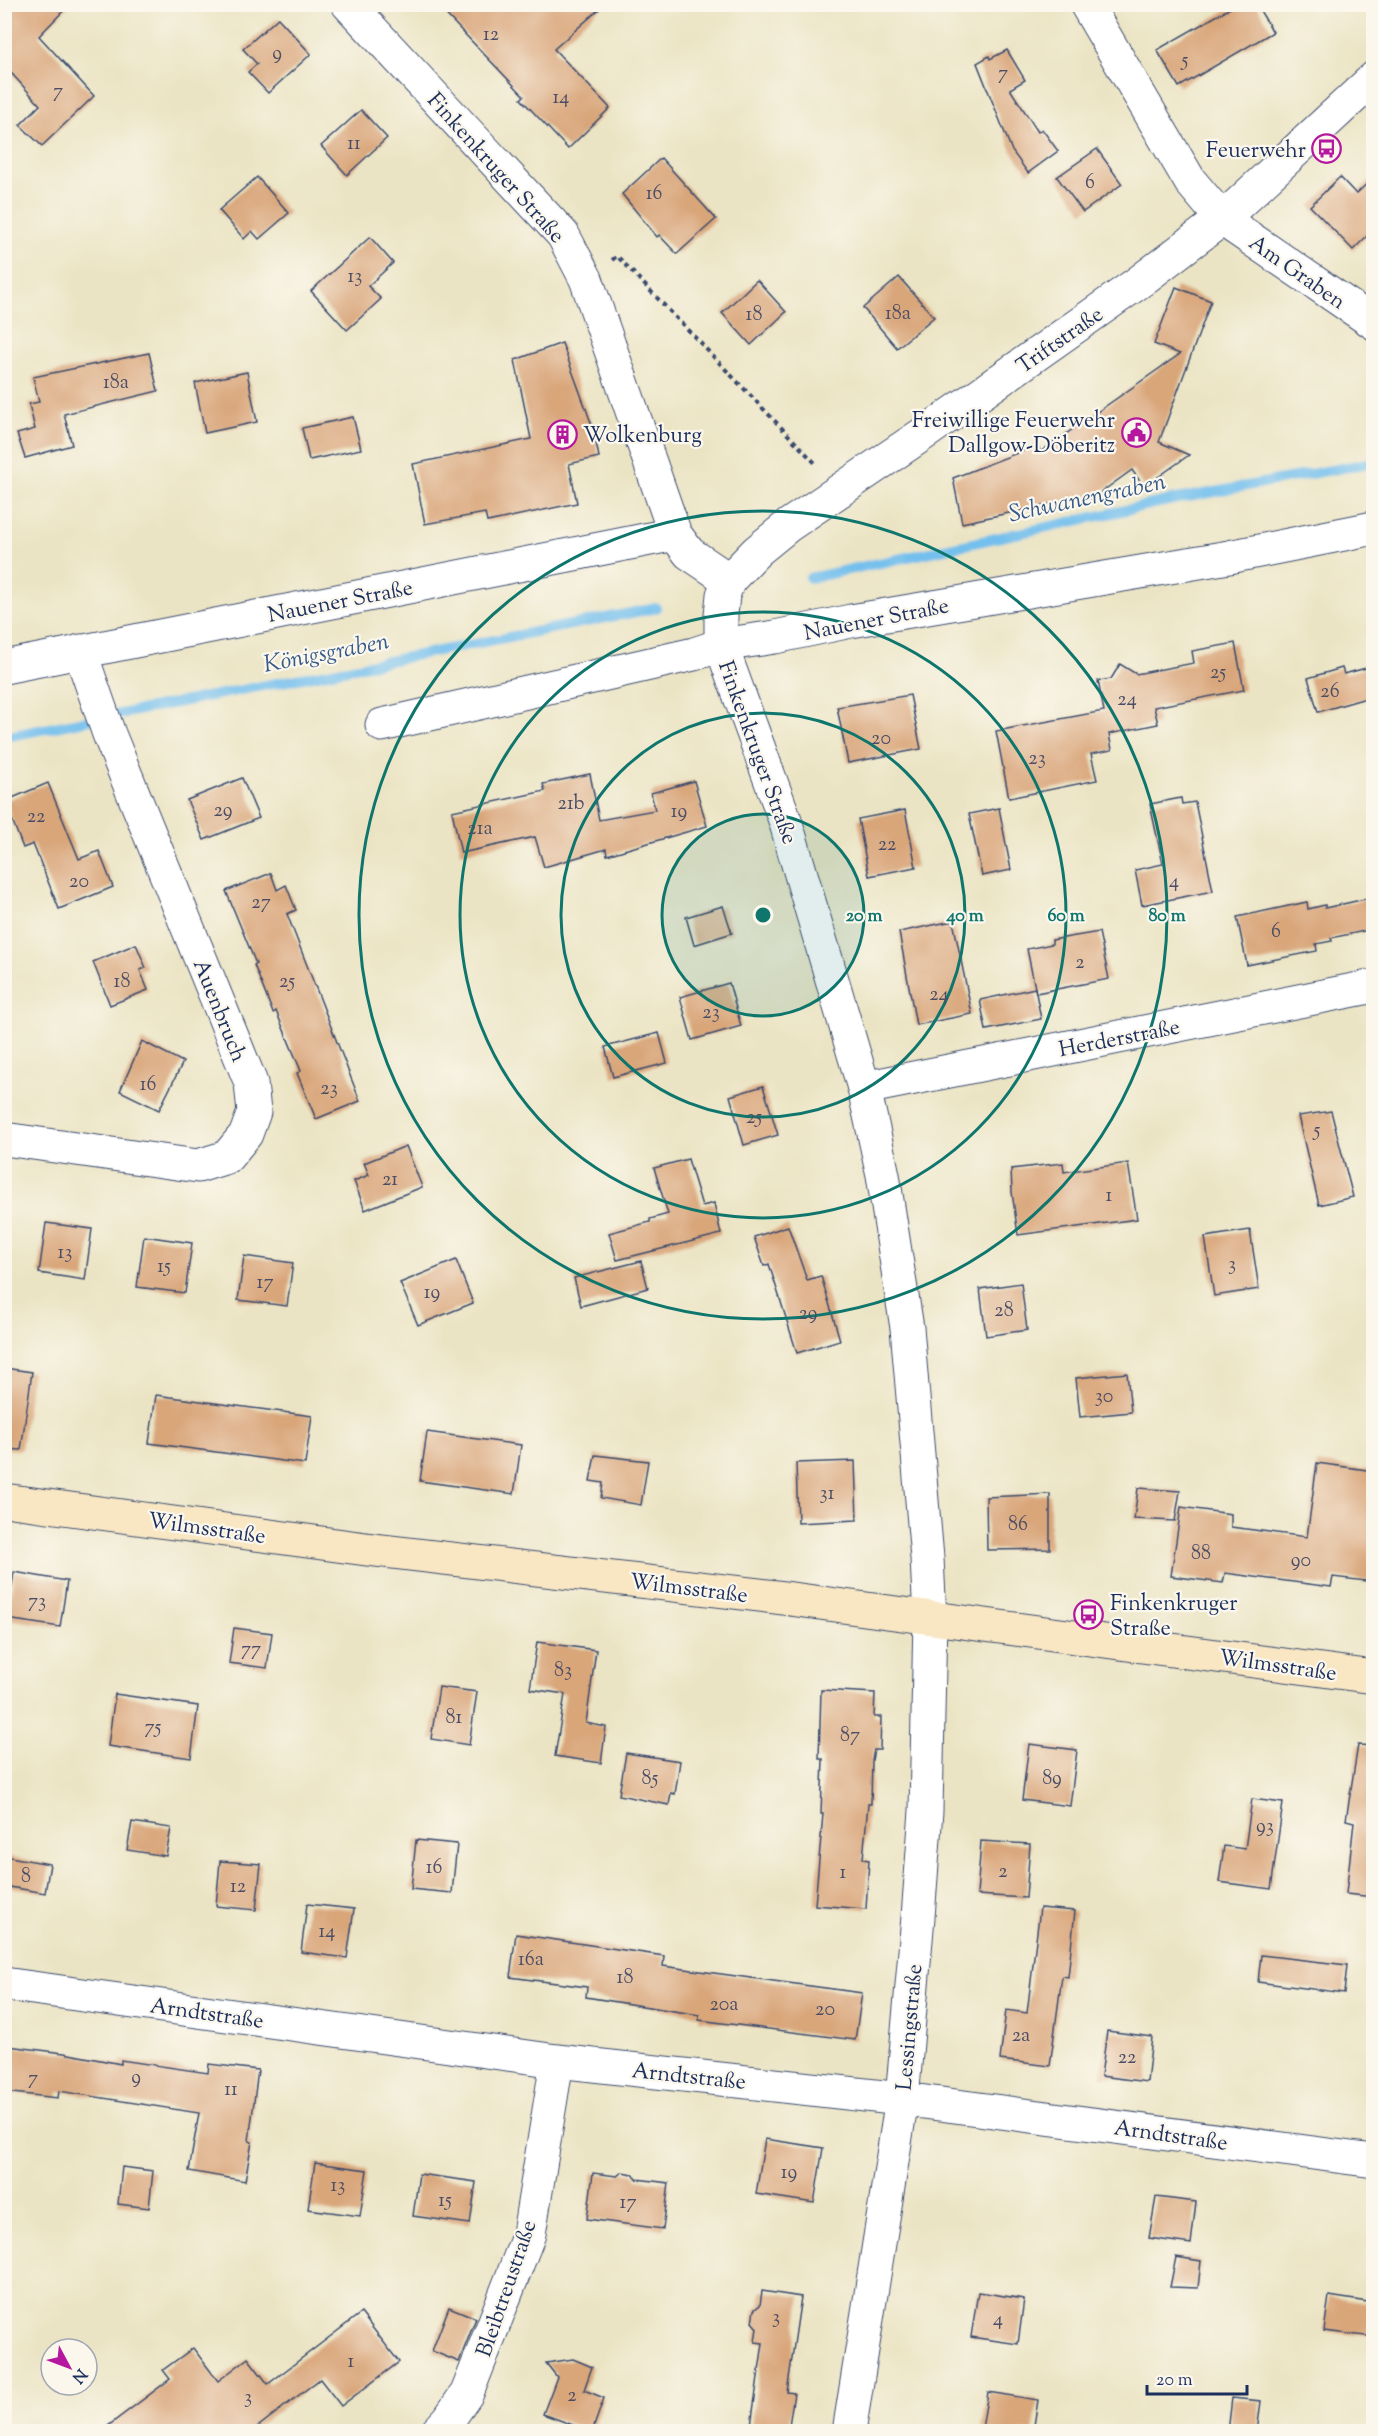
<svg xmlns="http://www.w3.org/2000/svg" width="1378" height="2436" viewBox="0 0 1378 2436" font-family="'Sorts Mill Goudy',serif">
<rect width="100%" height="100%" fill="#fbf7ec"/>
<filter id="ink" filterUnits="userSpaceOnUse"><feTurbulence type="fractalNoise" baseFrequency=".0167" numOctaves="2"/><feDisplacementMap in="SourceGraphic" scale="12" xChannelSelector="R" yChannelSelector="G"/><feConvolveMatrix kernelMatrix="1 2 1 2 8 2 1 2 1" color-interpolation-filters="sRGB"/></filter>
<filter id="wash" filterUnits="userSpaceOnUse"><feTurbulence type="fractalNoise" baseFrequency=".008" numOctaves="4" result="noise"/><feDisplacementMap in="SourceGraphic" scale="24" xChannelSelector="R" yChannelSelector="G"/><feGaussianBlur stdDeviation="1.35" result="paint"/><feColorMatrix in="noise" values="0 0 0 0 0 0 0 0 0 0 0 0 0 0 0 0 0 1.4 0 .05"/><feComposite in="paint" operator="in"/></filter>
<g filter="url(#wash)">
<rect width="100%" height="100%" fill="#ebe4c4"/>
<g fill="none" stroke-linecap="round" stroke-linejoin="round">
<g stroke="#73bfed" stroke-width="10">
<path d="M810 578 1172 500 1374 462"/>
<path d="M4 737 656 608"/>
</g>
</g>
<g id="blocks">
<g fill="#d9a67a">
<path d="M16 4H70L39 36 94 96 42 146 20 125 40 105 4 65V16Z"/>
<path d="M436 4H605L554 49 610 108 568 149 521 99 524 96Z"/>
<path d="M1237 4H1256L1273 32 1179 87 1157 50Z"/>
<path d="M278 18 311 54 268 93 248 72 257 64 243 49Z"/>
<path d="M1007 50 1025 80 1010 89 1038 132 1042 129 1058 151 1028 173 1012 151 977 63 989 56 990 59Z"/>
<path d="M361 110 387 138 347 175 321 146Z"/>
<path d="M1097 149 1122 184 1083 212 1057 177Z"/>
<path d="M661 158 716 219 677 254 659 235 657 237 622 194Z"/>
<path d="M257 177 289 213 259 239 252 231 244 239 219 210Z"/>
<path d="M1340 177 1356 194 1374 177V229L1353 250 1310 206Z"/>
<path d="M370 237 393 263 368 286 381 299 347 330 311 291Z"/>
<path d="M899 277 934 317 897 348 863 308Z"/>
<path d="M757 280 786 312 751 345 722 313Z"/>
<path d="M1176 287 1211 301 1159 442 1189 455 1144 487 1132 470 1086 503 1083 497 962 523 953 478 1038 445 1040 452 1180 354 1154 344Z"/>
<path d="M562 343 593 428 599 457 569 464 577 503 487 522 485 513 425 524 413 464 531 439 515 360Z"/>
<path d="M149 353 158 391 64 414 72 445 25 458 17 434 35 429 29 404 39 402 33 377Z"/>
<path d="M247 372 257 422 205 433 195 383Z"/>
<path d="M353 417 361 449 309 460 302 428Z"/>
<path d="M1235 643 1244 690 1154 707 1158 724 1109 734 1112 750 1091 754 1097 780 1009 798 996 731 1104 711 1098 681 1111 679 1120 664 1136 674 1194 663 1192 651Z"/>
<path d="M1342 668 1344 674 1366 668 1373 696 1318 712 1308 678Z"/>
<path d="M910 695 921 749 848 763 837 707Z"/>
<path d="M590 774 599 820 655 810 651 793 694 781 707 826 607 855 606 849 544 867 535 837 461 853 452 811 545 791 543 784Z"/>
<path d="M242 778 259 818 204 840 187 800Z"/>
<path d="M48 783 79 859 99 851 113 887 59 909 33 844 23 848 5 801Z"/>
<path d="M1181 798 1182 804 1195 802 1213 891 1142 905 1135 870 1163 864 1150 804Z"/>
<path d="M999 808 1011 870 982 876 969 814Z"/>
<path d="M905 810 916 867 869 876 858 819Z"/>
<path d="M271 873 277 890 286 885 296 910 287 914 360 1101 316 1119 297 1073 301 1071 276 1011 273 1013 254 965 256 964 226 891Z"/>
<path d="M1374 897V929L1331 938 1332 941 1316 944 1317 951 1247 965 1237 917 1307 902 1308 909 1325 905V908Z"/>
<path d="M723 906 732 933 694 945 686 917Z"/>
<path d="M953 921 972 1014 916 1025 899 932Z"/>
<path d="M1099 932 1109 979 1036 993 1027 949 1052 944V940Z"/>
<path d="M136 944 146 968 140 970 148 990 110 1005 93 962Z"/>
<path d="M729 983 741 1026 692 1040 680 997Z"/>
<path d="M1035 988 1041 1019 986 1030 980 1000Z"/>
<path d="M659 1033 667 1063 613 1077 605 1047Z"/>
<path d="M142 1041 183 1062 159 1110 120 1091Z"/>
<path d="M763 1086 778 1135 744 1145 730 1096Z"/>
<path d="M1331 1111 1353 1197 1319 1205 1298 1116Z"/>
<path d="M406 1146 422 1187 365 1210 354 1181 369 1175 364 1163Z"/>
<path d="M688 1159 702 1206 714 1203 721 1234 617 1260 609 1233 650 1222V1219L668 1214 654 1168Z"/>
<path d="M1063 1163 1064 1172 1128 1163 1137 1219 1018 1235 1012 1192 1011 1169Z"/>
<path d="M46 1223 92 1229 85 1280 39 1273Z"/>
<path d="M788 1226 807 1280 821 1276 840 1340 797 1353 769 1264 764 1266 754 1237Z"/>
<path d="M1250 1230 1259 1289 1214 1296 1205 1237Z"/>
<path d="M144 1236 192 1243 185 1293 137 1287Z"/>
<path d="M244 1256 293 1263 287 1306 238 1300Z"/>
<path d="M456 1260 473 1303 418 1325 400 1283Z"/>
<path d="M641 1261 648 1288 581 1306 574 1278Z"/>
<path d="M1021 1283 1027 1330 986 1336 980 1289Z"/>
<path d="M4 1368 32 1372 21 1450 4 1449Z"/>
<path d="M1127 1373 1131 1412 1080 1417 1076 1378Z"/>
<path d="M156 1395 312 1416 305 1464 149 1443Z"/>
<path d="M427 1432 521 1445 514 1494 420 1481Z"/>
<path d="M595 1455 648 1461 641 1505 601 1498 603 1483 590 1481Z"/>
<path d="M855 1461 857 1520 798 1523 796 1463Z"/>
<path d="M1317 1463 1374 1471V1582L1333 1577 1331 1587 1225 1573 1223 1583 1171 1576 1181 1507 1231 1514V1527L1307 1537Z"/>
<path d="M1138 1488 1180 1491 1175 1521 1134 1519Z"/>
<path d="M1050 1494V1549L987 1550 986 1497Z"/>
<path d="M14 1572 67 1581 60 1627 7 1619Z"/>
<path d="M234 1628 272 1633 267 1668 229 1663Z"/>
<path d="M537 1642 596 1650 586 1723 606 1727 601 1763 555 1756 565 1694 530 1689Z"/>
<path d="M439 1687 477 1692 469 1745 431 1739Z"/>
<path d="M821 1690 875 1693 874 1717H881L880 1750H874L872 1760 871 1804H868L863 1859 869 1860 866 1909 815 1905 823 1814H821L823 1759H819Z"/>
<path d="M115 1694 198 1706 191 1758 108 1746Z"/>
<path d="M1029 1744 1077 1750 1070 1806 1022 1800Z"/>
<path d="M1358 1745 1374 1746V1897L1346 1894 1354 1822 1346 1820Z"/>
<path d="M626 1753 680 1761 675 1794 671 1793 669 1805 619 1795Z"/>
<path d="M1252 1799 1283 1803 1271 1889 1219 1882 1224 1846 1245 1849Z"/>
<path d="M132 1822 171 1828 166 1856 127 1850Z"/>
<path d="M416 1840 457 1844 452 1893 411 1889Z"/>
<path d="M981 1841 1030 1844 1026 1898 977 1895Z"/>
<path d="M4 1856 50 1864 45 1893 4 1886Z"/>
<path d="M220 1861 261 1864 256 1910 216 1906Z"/>
<path d="M307 1904 354 1909 347 1958 301 1952Z"/>
<path d="M1040 1908 1075 1911 1068 1977 1062 1976 1050 2066 1000 2060 1006 2010 1027 2013Z"/>
<path d="M516 1934 664 1956 663 1966 862 1993 855 2040 699 2020V2015L586 1997 587 1987 510 1977Z"/>
<path d="M1261 1955 1347 1965 1344 1993 1258 1982Z"/>
<path d="M1107 2031 1152 2037 1147 2082 1101 2076Z"/>
<path d="M8 2046 64 2053 121 2064V2060L208 2073 209 2064 258 2070 249 2141 252 2142 245 2181 189 2171 199 2113 59 2091 58 2098 4 2092Z"/>
<path d="M765 2139 823 2148 814 2203 756 2194Z"/>
<path d="M315 2163 367 2170 360 2216 308 2209Z"/>
<path d="M122 2167 153 2171 149 2208 118 2204Z"/>
<path d="M622 2172 633 2174 637 2179 669 2183 663 2229 587 2219 593 2173 617 2176Z"/>
<path d="M419 2174 476 2182 470 2224 413 2216Z"/>
<path d="M1156 2197 1196 2202 1191 2244 1149 2238Z"/>
<path d="M1176 2257 1201 2261 1198 2288 1170 2287Z"/>
<path d="M762 2291 801 2297 787 2392 794 2393 788 2432H750L763 2343 755 2342 757 2328 752 2322 754 2310 760 2305Z"/>
<path d="M978 2292 1024 2299 1018 2344 971 2337Z"/>
<path d="M1329 2296 1374 2303V2337L1324 2331Z"/>
<path d="M449 2307 476 2318 459 2362 432 2351Z"/>
<path d="M361 2313 399 2362 341 2406 320 2379 251 2432H100L170 2379 163 2370 193 2348 218 2381 248 2358 268 2384Z"/>
<path d="M573 2359 592 2367 584 2390 604 2398 592 2432 543 2414 557 2377 546 2363Z"/>
<path d="M988 2392 1038 2400 1033 2432H1000L982 2429Z"/>
<path d="M1232 2398 1261 2401 1257 2432H1228Z"/>
</g>
</g>
</g>
<g filter="url(#ink)">
<use href="#blocks" fill-opacity="0" stroke="#3a4a6d" stroke-width="1.5"/>
<g fill="none" stroke-linecap="round" stroke-linejoin="round">
<defs>
<g id="street">
<path d="M348 4 563 235 586 279 675 534 689 553 729 580"/>
<path d="M1086 4 1190 181 1222 219 1374 323"/>
<path d="M4 667 675 534"/>
<path d="M382 725 694 654 721 645 775 637 851 621 1229 557 1374 528"/>
<path d="M864 1088 1374 986"/>
<path d="M4 1139 198 1166 227 1157 246 1134 254 1112 251 1083 109 734 80 651"/>
<path d="M4 1984 557 2061 902 2099 1374 2161"/>
<path d="M437 2432 449 2419 467 2393 529 2234 557 2061"/>
<path d="M849 2432 902 2099 918 1917 926 1811 930 1618 927 1558 907 1328 883 1175 864 1088 785 820 721 645V615L723 595 729 580 757 551 789 525 929 430 1139 282 1222 219 1374 78"/>
</g>
<path id="secondary" d="M4 1500 366 1549 776 1597 1374 1677"/>
</defs>
<use href="#street" stroke="#3a4a6d" stroke-width="35"/>
<use href="#secondary" stroke="#3a4a6d" stroke-width="35"/>
<path stroke="#3a4a6d" stroke-width="4" stroke-dasharray="4.5 4.5" stroke-linecap="butt" d="M612 260 617 256 817 465"/>
<use href="#street" stroke="#fff" stroke-width="33"/>
<use href="#secondary" stroke="#f9e7c3" stroke-width="33"/>
</g>
</g>
<circle cx="763" cy="915" r="101" fill="#0f766e" fill-opacity=".12"/>
<g fill="none" stroke="#0f766e" stroke-width="3">
<circle cx="763" cy="915" r="101"/>
<circle cx="763" cy="915" r="202"/>
<circle cx="763" cy="915" r="303"/>
<circle cx="763" cy="915" r="404"/>
</g>
<defs>
<symbol id="bus-ring" viewBox="-11 -11 22 22"><circle r="9.5" fill="#fbf7ec" stroke="#b5179e" stroke-width="1.5"/><path d="M-5-6H5V4H4V6H2V4H-2V6H-4V4H-5ZM-3.5-4V0h7V-4ZM-3.5 1.2v1.5H-2V1.2ZM2 1.2v1.5H3.5V1.2Z" fill="#b5179e"/></symbol>
<symbol id="civic-ring" viewBox="-11 -11 22 22"><circle r="9.5" fill="#fbf7ec" stroke="#b5179e" stroke-width="1.5"/><path d="M-.6-6.5H3V-4.5H.6V-3L4-1V1h2V6H-6V1h2V-1L-.6-3ZM-1.2 2.5V6h2.4V2.5Z" fill="#b5179e"/></symbol>
<symbol id="building-ring" viewBox="-11 -11 22 22"><circle r="9.5" fill="#fbf7ec" stroke="#b5179e" stroke-width="1.5"/><path d="M-4-6H4V6H1V3H-1V6H-4ZM-2.5-4.3h1.7v1.8h-1.7ZM.8-4.3h1.7v1.8H.8ZM-2.5-1h1.7V.8h-1.7ZM.8-1h1.7V.8H.8Z" fill="#b5179e"/></symbol>
</defs>
<g fill-rule="evenodd">
<use href="#bus-ring" x="1310" y="132" width="33" height="33"/>
<use href="#civic-ring" x="1120" y="416" width="33" height="33"/>
<use href="#building-ring" x="546" y="418" width="33" height="33"/>
<use href="#bus-ring" x="1072" y="1598" width="33" height="33"/>
</g>
<g text-anchor="middle" stroke-width="4.5" stroke-linejoin="round" paint-order="stroke">
<g font-size="20" fill="#4a4d65">
<text x="491" y="40">12</text>
<text x="277" y="59">9</text>
<text x="1185" y="66">5</text>
<text x="1003" y="79">7</text>
<text x="58" y="97">7</text>
<text x="561" y="103">14</text>
<text x="354" y="149">11</text>
<text x="1090" y="188">6</text>
<text x="654" y="199">16</text>
<text x="355" y="282">13</text>
<text x="898" y="319">18a</text>
<text x="754" y="320">18</text>
<text x="116" y="388">18a</text>
<text x="1218" y="678">25</text>
<text x="1330" y="697">26</text>
<text x="1127" y="705">24</text>
<text x="881" y="744">20</text>
<text x="1037" y="764">23</text>
<text x="571" y="809">21b</text>
<text x="223" y="816">29</text>
<text x="679" y="817">19</text>
<text x="36" y="822">22</text>
<text x="480" y="834">21a</text>
<text x="887" y="850">22</text>
<text x="79" y="887">20</text>
<text x="1174" y="887">4</text>
<text x="261" y="908">27</text>
<text x="1276" y="937">6</text>
<text x="1080" y="968">2</text>
<text x="122" y="987">18</text>
<text x="287" y="987">25</text>
<text x="939" y="1000">24</text>
<text x="711" y="1018">23</text>
<text x="148" y="1090">16</text>
<text x="329" y="1094">23</text>
<text x="754" y="1123">25</text>
<text x="1317" y="1136">5</text>
<text x="390" y="1185">21</text>
<text x="1109" y="1201">1</text>
<text x="65" y="1258">13</text>
<text x="1232" y="1270">3</text>
<text x="164" y="1272">15</text>
<text x="265" y="1288">17</text>
<text x="432" y="1298">19</text>
<text x="1004" y="1316">28</text>
<text x="808" y="1319">29</text>
<text x="1104" y="1402">30</text>
<text x="827" y="1499">31</text>
<text x="1018" y="1530">86</text>
<text x="1201" y="1559">88</text>
<text x="1301" y="1566">90</text>
<text x="37" y="1607">73</text>
<text x="251" y="1655">77</text>
<text x="563" y="1676">83</text>
<text x="454" y="1723">81</text>
<text x="153" y="1733">75</text>
<text x="850" y="1741">87</text>
<text x="650" y="1784">85</text>
<text x="1052" y="1784">89</text>
<text x="1265" y="1832">93</text>
<text x="434" y="1873">16</text>
<text x="1003" y="1877">2</text>
<text x="843" y="1878">1</text>
<text x="26" y="1882">8</text>
<text x="238" y="1892">12</text>
<text x="327" y="1937">14</text>
<text x="531" y="1965">16a</text>
<text x="625" y="1983">18</text>
<text x="724" y="2010">20a</text>
<text x="825" y="2015">20</text>
<text x="1021" y="2041">2a</text>
<text x="1127" y="2063">22</text>
<text x="136" y="2083">9</text>
<text x="33" y="2084">7</text>
<text x="231" y="2095">11</text>
<text x="789" y="2178">19</text>
<text x="338" y="2191">13</text>
<text x="445" y="2206">15</text>
<text x="628" y="2208">17</text>
<text x="776" y="2323">3</text>
<text x="998" y="2325">4</text>
<text x="351" y="2367">1</text>
<text x="572" y="2401">2</text>
<text x="248" y="2403">3</text>
</g>
<g font-size="22" fill="#1b2f5e" stroke="#fbf7ec" text-anchor="end">
<text x="1306" y="157">Feuerwehr</text>
<text x="1115" y="427">Freiwillige Feuerwehr<tspan x="1115" dy="25">Dallgow-Döberitz</tspan></text>
<text x="583" y="442" text-anchor="start">Wolkenburg</text>
<text x="1110" y="1610" text-anchor="start">Finkenkruger<tspan x="1110" dy="25">Straße</tspan></text>
</g>
<g font-size="22" fill="#1b2f5e" stroke="#fbf7ec">
<text transform="translate(497 167) rotate(48)" y="8">Finkenkruger Straße</text>
<text transform="translate(1298 271) rotate(35)" y="8">Am Graben</text>
<text transform="translate(1059 339) rotate(-35)" y="8">Triftstraße</text>
<text transform="translate(340 600) rotate(-11)" y="8">Nauener Straße</text>
<text transform="translate(876 618) rotate(-11)" y="8">Nauener Straße</text>
<text transform="translate(759 752) rotate(70)" y="8">Finkenkruger Straße</text>
<text transform="translate(221 1010) rotate(68)" y="8">Auenbruch</text>
<text transform="translate(1119 1037) rotate(-11)" y="8">Herderstraße</text>
<text transform="translate(207 1527) rotate(8)" y="8">Wilmsstraße</text>
<text transform="translate(689 1587) rotate(7)" y="8">Wilmsstraße</text>
<text transform="translate(1278 1664) rotate(8)" y="8">Wilmsstraße</text>
<text transform="translate(207 2012) rotate(8)" y="8">Arndtstraße</text>
<text transform="translate(908 2027) rotate(-85)" y="8">Lessingstraße</text>
<text transform="translate(689 2075) rotate(6)" y="8">Arndtstraße</text>
<text transform="translate(1171 2134) rotate(8)" y="8">Arndtstraße</text>
<text transform="translate(505 2288) rotate(-71)" y="8">Bleibtreustraße</text>
</g>
<g font-size="24" font-style="italic" fill="#355a89" stroke="#fbf7ec">
<text transform="translate(1087 497) rotate(-12)" y="8">Schwanengraben</text>
<text transform="translate(326 652) rotate(-11)" y="8">Königsgraben</text>
</g>
</g>
<circle cx="763" cy="915" r="9" fill="#0f766e" stroke="#fbf7ec" stroke-width="3"/>
<g font-size="18" text-anchor="middle" font-weight="bold" fill="#0f766e" stroke="#fbf7ec" stroke-width="4.5" stroke-linejoin="round" paint-order="stroke">
<text x="864" y="921">20 m</text>
<text x="965" y="921">40 m</text>
<text x="1066" y="921">60 m</text>
<text x="1167" y="921">80 m</text>
</g>
<rect width="1378" height="2436" fill="none" stroke="#fbf7ec" stroke-width="24"/>
<g transform="translate(69 2367) rotate(131)"><circle r="28" fill="#fbf7ec" stroke="#a1a7b3" stroke-width="1.5"/>
<path d="M0-4.5L10 22L0 15L-10 22Z" fill="#b5179e"/>
<text y="-9" font-size="16" font-weight="bold" text-anchor="middle" fill="#1b2f5e">N</text>
</g>
<path d="M1147 2385v9h100v-9" fill="none" stroke="#1b2f5e" stroke-width="3"/>
<text x="1156" y="2385" font-size="18" fill="#1b2f5e" stroke="#fbf7ec" stroke-width="4.5" paint-order="stroke">20 m</text>
</svg>
